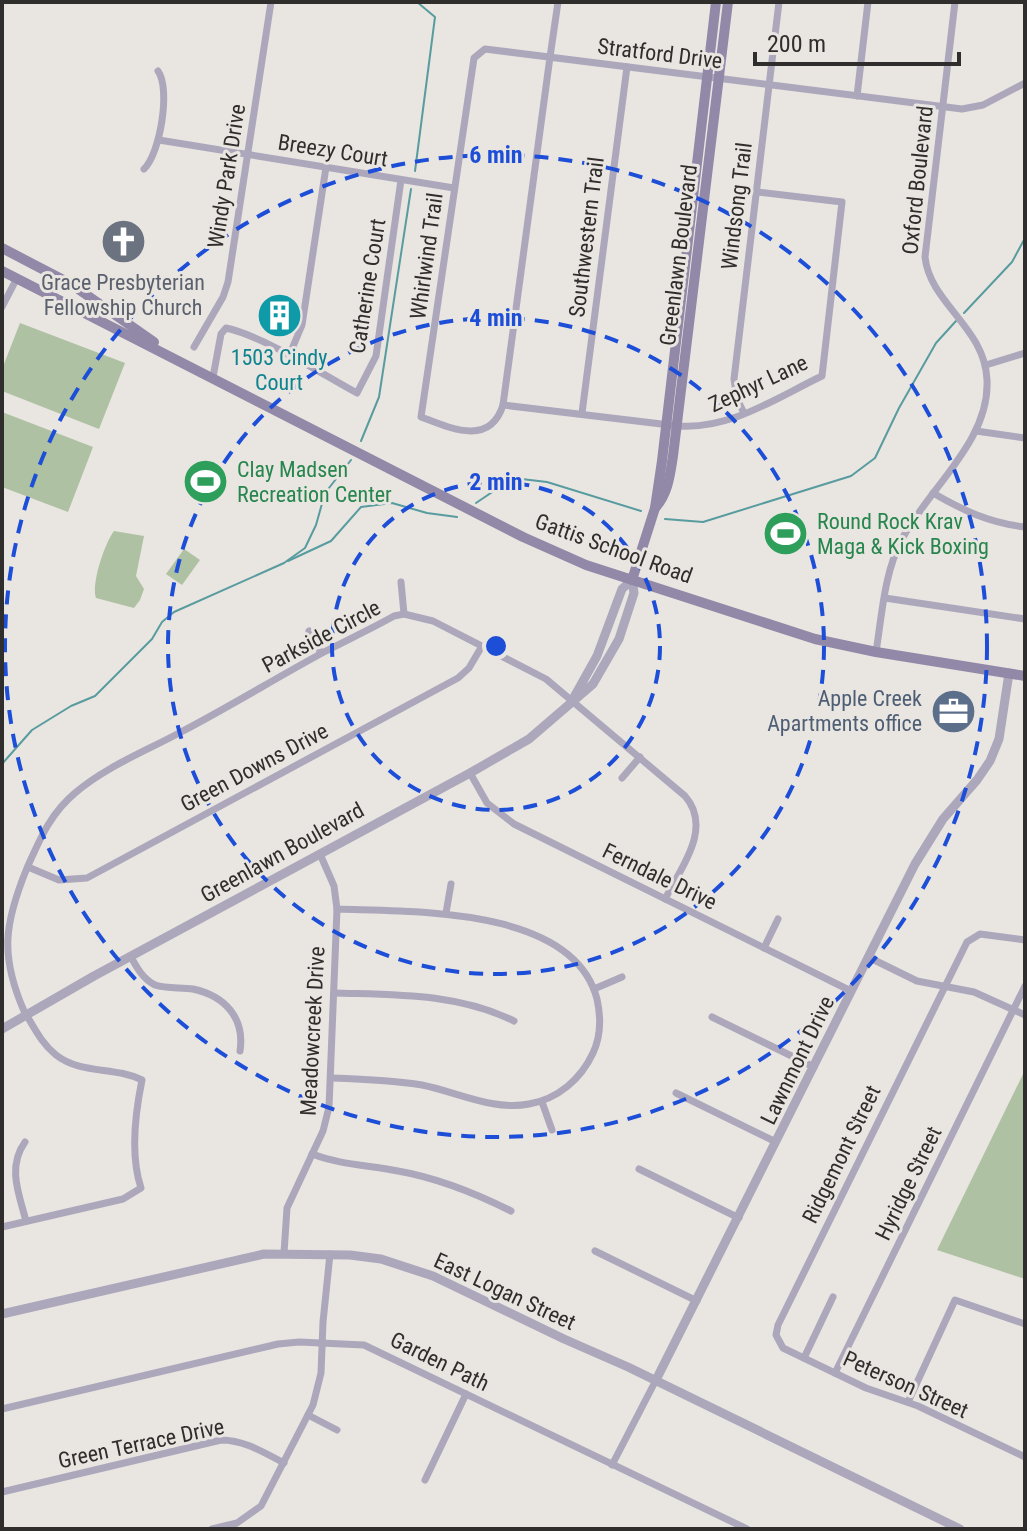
<svg xmlns="http://www.w3.org/2000/svg" width="1027" height="1531" viewBox="0 0 1027 1531" font-family="'Roboto Condensed',sans-serif">
<rect width="100%" height="100%" fill="#e9e5e1"/>
<g fill="#afc1a3">
<path d="M20 323 125 363 99 429 2 391V369Z"/>
<path d="M2 412 93 447 68 512 2 487Z"/>
<path d="M114 531 144 536 136 576 144 589 140 600 134 608 96 598C91 583 105 543 114 531Z"/>
<path d="M184 549 200 560 182 585 166 574Z"/>
<path d="M1025 1070V1279L937 1250Z"/>
</g>
<g fill="none" stroke-linecap="round" stroke-linejoin="round">
<g stroke="#589c9f" stroke-width="2">
<path d="M415 171 435 17 417 2"/>
<path d="M964 313 1012 262 1025 238"/>
<path d="M361 441 379 397 411 189"/>
<path d="M476 503 513 478 547 482 641 511"/>
<path d="M665 519 703 522 851 476 875 458 899 408 936 343 956 321"/>
<path d="M288 561 331 541 361 507 392 503 427 513 457 517"/>
<path d="M2 764 32 730 71 706 95 696 152 639 162 622 174 612 284 563 305 548 316 525 325 493 351 460"/>
</g>
<g stroke="#ada7bc" stroke-width="7">
<path d="M558 2 550 57 503 405C490 447 450 428 421 417L474 58 485 49 962 109 983 105 1025 83"/>
<path d="M857 96 868 2"/>
<path d="M159 140 454 188"/>
<path d="M144 169C160 154 171 89 158 71"/>
<path d="M2 307 17 278"/>
<path d="M194 347 223 297 228 282 271 2"/>
<path d="M289 356 302 325 326 167"/>
<path d="M986 365 1025 353"/>
<path d="M213 377 221 334 226 328C263 336 322 374 357 393L376 356 401 180"/>
<path d="M503 405 678 426C730 430 776 398 822 376L842 202 757 192"/>
<path d="M582 413 627 67"/>
<path d="M744 413 737 399 734 379 779 2"/>
<path d="M976 431 1025 438"/>
<path d="M933 493C964 511 990 523 1025 527"/>
<path d="M401 582 404 614"/>
<path d="M885 598 1025 619"/>
<path d="M309 631 321 653"/>
<path d="M876 652C882 615 884 573 902 539 929 488 990 441 987 380 985 327 930 304 925 257L955 2"/>
<path d="M470 773 487 803 514 824 851 991"/>
<path d="M622 778 640 757"/>
<path d="M28 867 59 880 87 878 458 678 469 668 482 646"/>
<path d="M446 913 451 884"/>
<path d="M1025 940 980 934 967 942 778 1325 776 1335 783 1348 866 1388 918 1406 1025 1457"/>
<path d="M764 948 778 919"/>
<path d="M131 957C137 968 143 979 155 985 167 989 181 987 193 989 225 996 245 1018 240 1051"/>
<path d="M868 957 917 981 974 992 1025 1015"/>
<path d="M594 989 622 977"/>
<path d="M334 993C396 995 457 993 514 1021"/>
<path d="M712 1017 814 1067"/>
<path d="M331 1078C361 1079 392 1080 422 1085 457 1092 493 1111 529 1104 558 1099 581 1079 593 1053 601 1036 601 1017 597 999 573 906 411 912 337 909"/>
<path d="M676 1093 776 1142"/>
<path d="M542 1102 552 1130"/>
<path d="M25 1142C7 1167 19 1194 26 1221"/>
<path d="M312 1154C341 1165 369 1165 398 1171 438 1178 475 1193 511 1211"/>
<path d="M639 1169 739 1218"/>
<path d="M2 1227 123 1199 141 1188C130 1155 135 1114 142 1080 114 1066 82 1075 56 1055 41 1043 34 1027 24 1011 0 956 4 924 27 868 40 839 50 814 75 793 105 767 146 751 181 732 229 707 276 678 324 652 347 640 371 629 394 616L404 614 433 621 546 679 685 796C713 828 681 868 665 899"/>
<path d="M595 1251 697 1301"/>
<path d="M284 1253 287 1208 323 1131 329 1107 337 909 334 886 320 854"/>
<path d="M804 1358 833 1297"/>
<path d="M835 1373 1025 986"/>
<path d="M908 1402 955 1300 1025 1324"/>
<path d="M2 1409 278 1344 299 1342 364 1345 747 1529"/>
<path d="M308 1415 337 1430"/>
<path d="M612 1465 656 1380"/>
<path d="M425 1480 466 1394"/>
<path d="M2 1492 221 1440C244 1440 263 1452 284 1463"/>
<path d="M212 1529 237 1523 261 1506 313 1405 321 1373 323 1322 330 1254"/>
</g>
<g stroke="#ada7bc" stroke-width="9">
<path d="M573 699 597 656 622 589 632 580"/>
<path d="M2 1029 94 976 470 773 529 739 593 684 619 639 634 593 632 580"/>
<path d="M2 1314 264 1254 350 1255 381 1259 433 1276 564 1339 628 1367 960 1529"/>
<path d="M656 1380 915 864 943 819 977 780 990 761 999 739 1009 673"/>
</g>
<g stroke="#9288a7" stroke-width="10">
<path d="M2 248 71 284 154 342"/>
<path d="M2 271 523 537 586 565 815 639 876 652 1025 676"/>
<path d="M655 508C668 494 670 475 673 456L728 2"/>
<path d="M632 580 655 508 662 461 716 2"/>
</g>
</g>
<g fill="none" stroke="#1d4ed8" stroke-width="4" stroke-dasharray="14 10">
<circle cx="496" cy="646" r="164"/>
<circle cx="496" cy="646" r="328"/>
<circle cx="496" cy="646" r="491"/>
</g>
<defs>
<symbol id="church-disc" viewBox="-11 -11 22 22"><circle r="9.5" fill="#6b7280" stroke="#e9e5e1"/><path d="M-1.2-6h2.4v3.5h3.3v2.4h-3.3V6h-2.4V-.1h-3.3v-2.4h3.3Z" fill="#fff"/></symbol>
<symbol id="building-disc" viewBox="-11 -11 22 22"><circle r="9.5" fill="#0f9aa8" stroke="#e9e5e1"/><path d="M-4-6H4V6H1V3H-1V6H-4ZM-2.5-4.3h1.7v1.8h-1.7ZM.8-4.3h1.7v1.8H.8ZM-2.5-1h1.7V.8h-1.7ZM.8-1h1.7V.8H.8Z" fill="#fff"/></symbol>
<symbol id="stadium-disc" viewBox="-11 -11 22 22"><circle r="9.5" fill="#2e9e5b" stroke="#e9e5e1"/><path d="M0-5a6.5 5 0 1 0 0 10a6.5 5 0 1 0 0-10ZM-3.5-1.8h7v3.6h-7Z" fill="#fff"/></symbol>
<symbol id="office-disc" viewBox="-11 -11 22 22"><circle r="9.5" fill="#5c6f8a" stroke="#e9e5e1"/><path d="M-6-3h4V-5.5h4V-3h4V5H-6ZM-1-4.5V-3h2v-1.5ZM-6 0V1H6V0Z" fill="#fff"/></symbol>
</defs>
<g fill-rule="evenodd">
<use href="#church-disc" x="98" y="216" width="51" height="51"/>
<use href="#building-disc" x="254" y="290" width="51" height="51"/>
<use href="#stadium-disc" x="180" y="456" width="51" height="51"/>
<use href="#stadium-disc" x="760" y="508" width="51" height="51"/>
<use href="#office-disc" x="928" y="686" width="51" height="51"/>
</g>
<g text-anchor="middle" stroke-width="6" stroke-linejoin="round" paint-order="stroke">
<g font-size="22" fill="#302e2d" stroke="#e9e5e1">
<text transform="translate(660 53) rotate(7)" y="8">Stratford Drive</text>
<text transform="translate(333 150) rotate(9)" y="8">Breezy Court</text>
<text transform="translate(226 176) rotate(-81)" y="8">Windy Park Drive</text>
<text transform="translate(917 180) rotate(-84)" y="8">Oxford Boulevard</text>
<text transform="translate(736 206) rotate(-83)" y="8">Windsong Trail</text>
<text transform="translate(586 237) rotate(-83)" y="8">Southwestern Trail</text>
<text transform="translate(678 255) rotate(-83)" y="8">Greenlawn Boulevard</text>
<text transform="translate(426 256) rotate(-82)" y="8">Whirlwind Trail</text>
<text transform="translate(367 286) rotate(-81)" y="8">Catherine Court</text>
<text transform="translate(758 383) rotate(-25)" y="8">Zephyr Lane</text>
<text transform="translate(614 548) rotate(20)" y="8">Gattis School Road</text>
<text transform="translate(321 636) rotate(-28)" y="8">Parkside Circle</text>
<text transform="translate(254 767) rotate(-28)" y="8">Green Downs Drive</text>
<text transform="translate(282 852) rotate(-29)" y="8">Greenlawn Boulevard</text>
<text transform="translate(660 876) rotate(26)" y="8">Ferndale Drive</text>
<text transform="translate(312 1031) rotate(-87)" y="8">Meadowcreek Drive</text>
<text transform="translate(797 1060) rotate(-64)" y="8">Lawnmont Drive</text>
<text transform="translate(841 1154) rotate(-64)" y="8">Ridgemont Street</text>
<text transform="translate(908 1183) rotate(-64)" y="8">Hyridge Street</text>
<text transform="translate(505 1291) rotate(25)" y="8">East Logan Street</text>
<text transform="translate(440 1361) rotate(26)" y="8">Garden Path</text>
<text transform="translate(906 1384) rotate(24)" y="8">Peterson Street</text>
<text transform="translate(141 1443) rotate(-12)" y="8">Green Terrace Drive</text>
</g>
<g font-size="22" fill="#5b616d" stroke="#e9e5e1">
<text x="123" y="290">Grace Presbyterian<tspan x="123" dy="25">Fellowship Church</tspan></text>
</g>
<g font-size="22" fill="#0d838f" stroke="#e9e5e1">
<text x="279" y="365">1503 Cindy<tspan x="279" dy="25">Court</tspan></text>
</g>
<g font-size="22" fill="#27864d" stroke="#e9e5e1" text-anchor="start">
<text x="237" y="477">Clay Madsen<tspan x="237" dy="25">Recreation Center</tspan></text>
<text x="817" y="529">Round Rock Krav<tspan x="817" dy="25">Maga &amp; Kick Boxing</tspan></text>
</g>
<g font-size="22" fill="#4e5e75" stroke="#e9e5e1" text-anchor="end">
<text x="922" y="706">Apple Creek<tspan x="922" dy="25">Apartments office</tspan></text>
</g>
</g>
<circle cx="496" cy="646" r="12" fill="#1d4ed8" stroke="#e9e5e1" stroke-width="4"/>
<g font-size="24" text-anchor="middle" font-weight="bold" fill="#1d4ed8" stroke="#e9e5e1" stroke-width="6" stroke-linejoin="round" paint-order="stroke">
<text x="496" y="163">6 min</text>
<text x="496" y="326">4 min</text>
<text x="496" y="490">2 min</text>
</g>
<rect width="1027" height="1531" fill="none" stroke="#302e2d" stroke-width="8"/>
<path d="M755 52v12h204v-12" fill="none" stroke="#302e2d" stroke-width="4"/>
<text x="767" y="52" font-size="24" fill="#302e2d" stroke="#e9e5e1" stroke-width="6" paint-order="stroke">200 m</text>
</svg>
